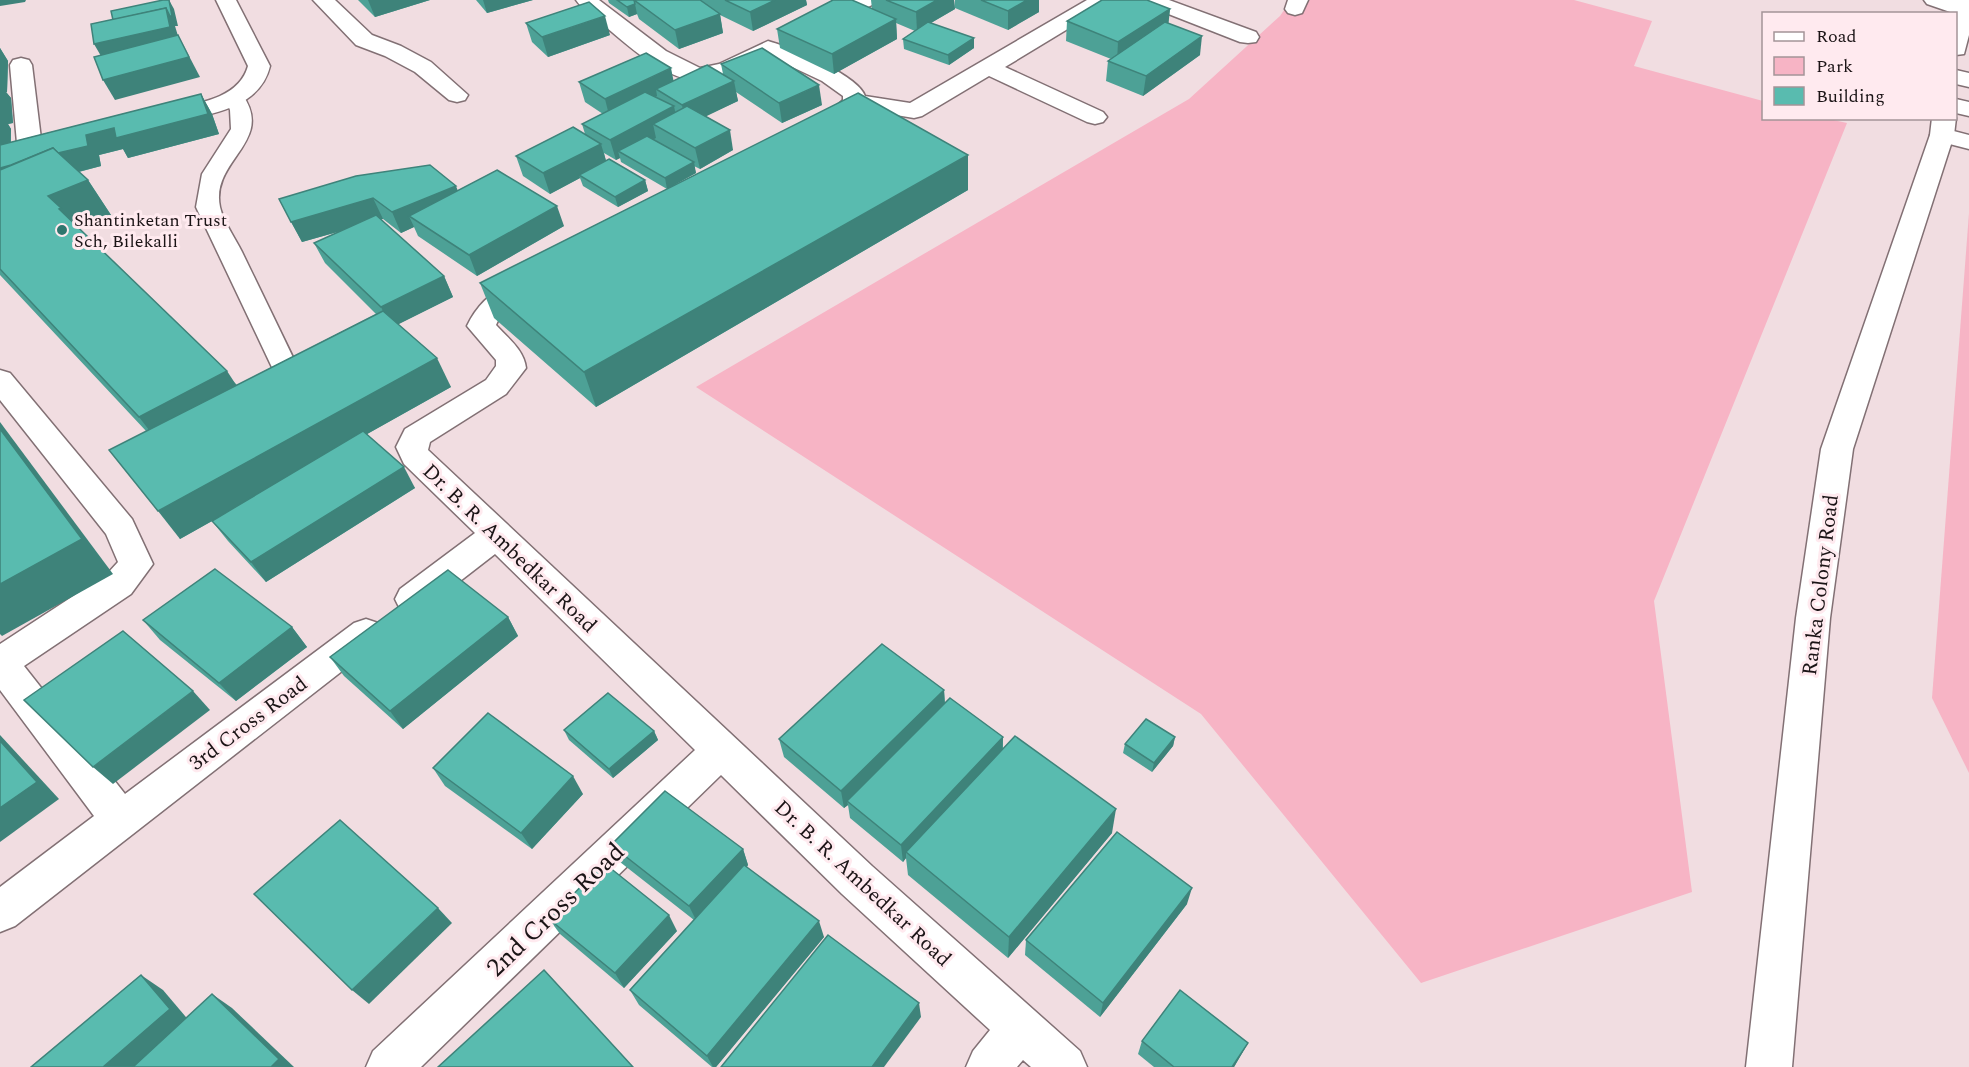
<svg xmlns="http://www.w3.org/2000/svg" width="1969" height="1067" viewBox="0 0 1969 1067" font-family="Spectral,serif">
<rect width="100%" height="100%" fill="#f1dde1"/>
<g fill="#f7b4c5">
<path d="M1291 0H1574L1652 21 1634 66 1763 101 1764 118 1829 119 1847 123 1654 601 1692 892 1421 983 1201 714 696 387 1189 99 1280 16Z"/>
<path d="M1969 213V773L1932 698Z"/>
</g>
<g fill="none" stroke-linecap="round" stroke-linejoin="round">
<defs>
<path id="service" d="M235 92 242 94C276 142 210 160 220 207 223 221 235 238 242 252 263 295 283 337 304 380L300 386 291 389 282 386 278 380 196 207 202 174 231 129 230 110 225 98 228 94Z"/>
<g id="minor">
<path d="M216 0H236L270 66C259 112 202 115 163 124L155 122 151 117 155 112C187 104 238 103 248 66Z"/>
<path d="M313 0H335L372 35 401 46 431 62 468 95 465 100 457 102 449 100 415 72 385 56 356 45Z"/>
<path d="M576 0H599L666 51 700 68 719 64 768 41C790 47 858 75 865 96L910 103 1087 0H1112L1109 4 1005 67 1103 112 1107 117 1103 122 1095 124 1087 122 989 76 922 116 914 118 860 109C849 122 834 134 816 130L812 125C820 114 834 110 843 100V96L822 81 769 56C749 67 723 84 699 81 661 78 628 45 600 22 592 15 582 9 576 0Z"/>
<path d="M851 0H877L874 4 828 27 821 29 814 27 810 23 814 19Z"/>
<path d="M1140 0H1169L1256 32 1259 37 1256 42 1248 43 1240 42 1143 4Z"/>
<path d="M1288 0H1308L1302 13 1295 15 1288 13 1285 9Z"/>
<path d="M21 58 29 60 32 65 41 139 67 136 75 138 79 143 75 148C58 152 29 161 17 143L10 65 13 60Z"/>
<path d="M1956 70 1969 73V87L1956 84Z"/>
<path d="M1956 99 1969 102V116L1956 113Z"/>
<path d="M1942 128 1969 135V149L1934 140 1930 135 1934 130Z"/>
<path d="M528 276 538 279 542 285C530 302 505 303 496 325 508 338 524 350 526 368L506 394 430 442 428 450 872 866 1080 1051 1087 1067H1031L1023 1060 1017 1067H966L973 1051 990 1030 842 894 721 775 421 1067H366L373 1051 695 750 495 554 424 609 412 613 400 609 395 599 400 589 475 533 404 464 396 447 405 429 486 380 496 366V360L467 326C479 300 501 284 528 276Z"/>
<path d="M0 370 10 373 132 519 153 564 131 594 24 666 125 794 354 623 366 619 378 623 384 633 378 643 15 926 0 932V887L94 816 0 690V644L107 574 118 562 106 534 0 400Z"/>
</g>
<g id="tertiary">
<path d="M1924 0H1969V35L1964 54 1956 55V14L1927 4Z"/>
<path d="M1932 118H1956L1954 135 1853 449 1830 618 1792 1067H1746L1796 618 1821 449 1930 135Z"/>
</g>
</defs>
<use href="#service" stroke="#827074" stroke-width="3"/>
<use href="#minor" stroke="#827074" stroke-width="3"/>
<use href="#tertiary" stroke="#827074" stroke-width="3"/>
<use href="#service" fill="#fff" fill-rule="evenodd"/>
<use href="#minor" fill="#fff" fill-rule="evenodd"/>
<use href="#tertiary" fill="#fff" fill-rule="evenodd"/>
</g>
<g fill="#4da196">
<path d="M358 0H430L375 17Z"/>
<path d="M476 0H533L487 13Z"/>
<path d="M608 0H806L807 5 753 31 720 15 723 33 679 49 639 19 637 14 629 17 609 3Z"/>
<path d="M871 0H954L955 9 931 23 974 48 949 65 904 49 903 39 915 31 896 23 897 39 834 74 780 48 777 29 872 9Z"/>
<path d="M955 0H1039V12L1008 30 955 8Z"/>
<path d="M1170 9 1168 23 1200 55 1143 96 1106 81 1108 61 1111 59 1066 41 1067 21Z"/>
<path d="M526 23 610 35 548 57 532 42Z"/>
<path d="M0 48 8 61 7 92H6L11 98 13 123 8 124 11 129V142L201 94 212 114 219 134 128 158 123 149 99 155 101 166 79 172 88 180 111 215 79 229 237 385 376 314 325 263 314 243 341 231 302 242 279 199 458 190 564 226 477 276 418 236 414 227 401 233 383 219H380L444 276 453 297 398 324 451 387 367 434 415 488 266 582 228 541 212 521 180 539 146 431 0 275Z"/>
<path d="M721 64 822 105 782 123 736 92 738 101 705 116 733 150 700 169 694 166 696 173 676 184 968 190 596 407 494 318 480 283 667 189 621 162 620 158 616 160 604 153 606 161 645 180 648 191 618 207 583 186 580 178 550 194 523 176 516 156 585 134 582 124 603 114 585 102 579 82 674 81 723 74Z"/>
<path d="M508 617 518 636 403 729 344 676 330 657Z"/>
<path d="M143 620 292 627 307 647 236 701 160 640Z"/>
<path d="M944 690 945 703 1003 737V749L1112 833 1008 958 908 875 906 858 903 862 850 818 848 805 844 808 784 757 779 739Z"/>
<path d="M564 730 654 731 658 740 613 778 569 740Z"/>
<path d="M1175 737 1173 746 1152 772 1123 753 1125 744Z"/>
<path d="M433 768 583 794 532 849 445 786Z"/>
<path d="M611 845 743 849 748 865 747 867 824 937 716 1067H712L639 1005 630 990 694 920 620 862Z"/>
<path d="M1187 904 1100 1017 1025 955 1026 940Z"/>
<path d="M549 919 677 931 624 988 560 934Z"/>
<path d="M1142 1041 1248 1043 1234 1067H1154L1138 1054Z"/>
</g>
<g fill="#3e837a">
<path d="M0 0H26L25 2 0 6Z"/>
<path d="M169 0 174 9 178 26H175L181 46 105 63 94 44 166 8Z"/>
<path d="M368 0H430L375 17Z"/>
<path d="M483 0H533L487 13Z"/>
<path d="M775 0H806L807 5 753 31 750 12Z"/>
<path d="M937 0H954L955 9 917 31 916 12Z"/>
<path d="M1027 0H1039V12L1008 30V11Z"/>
<path d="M635 4 637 14 629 17 627 7Z"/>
<path d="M1170 9 1168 28 1117 62 1118 42Z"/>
<path d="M720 14 723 33 679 49 675 30Z"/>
<path d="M605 16 610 35 548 57 542 37Z"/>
<path d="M896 19 897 39 834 74 832 54Z"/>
<path d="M178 35 200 77 115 100 103 80Z"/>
<path d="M1202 36 1200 55 1143 96 1146 76Z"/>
<path d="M974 38V48L949 65 948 55Z"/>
<path d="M0 48 8 61 7 92H6L11 98 13 123 8 124 11 129 10 159 0 161Z"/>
<path d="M671 68 675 88 656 89 657 96 610 119 605 99Z"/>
<path d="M734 81 738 101 686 126 682 105Z"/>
<path d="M819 85 822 105 782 123 779 103Z"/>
<path d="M201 94 212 114 219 134 128 158 123 149 99 155 101 166 0 192V168L86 135Z"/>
<path d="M674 106 678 126 653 124 656 138 625 155 618 151 620 158 616 160 610 140Z"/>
<path d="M730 130 733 150 700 169 695 148Z"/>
<path d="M601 144 607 164 579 175 580 178 550 194 543 173Z"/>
<path d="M968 155V190L596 407 584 372Z"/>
<path d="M694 162 696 173 667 189 665 178Z"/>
<path d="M88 180 111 215 76 230 48 196Z"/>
<path d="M645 180 648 191 618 207 615 197Z"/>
<path d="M456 186 464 207 409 216 414 227 401 233 392 212Z"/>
<path d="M373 198 383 219 302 242 291 222Z"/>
<path d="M557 206 564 226 477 276 469 255Z"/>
<path d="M444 276 453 297 391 328 381 307Z"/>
<path d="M437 358 451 387 180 539 158 511Z"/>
<path d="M227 371 250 406 166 452 139 417Z"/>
<path d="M0 422 113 574 2 636 0 634Z"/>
<path d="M404 467 415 488 266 582 251 562Z"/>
<path d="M508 617 518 636 403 729 390 711Z"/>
<path d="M292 627 307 647 236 701 219 683Z"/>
<path d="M944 690 945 709 847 801 848 805 844 808 841 791Z"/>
<path d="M193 691 210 710 113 784 93 767Z"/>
<path d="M654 731 658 740 613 778 609 769Z"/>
<path d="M0 735 59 799 0 842Z"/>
<path d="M1003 737 1002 755 906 852V858L903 862 901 845Z"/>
<path d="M1175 737 1173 746 1152 772 1154 763Z"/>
<path d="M573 776 583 794 532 849 521 833Z"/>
<path d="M1116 809 1112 833 1008 958 1009 937Z"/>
<path d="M743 849 748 865 697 922 689 906Z"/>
<path d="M1192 888 1187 904 1100 1017 1103 1003Z"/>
<path d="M438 908 452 923 369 1004 352 990Z"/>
<path d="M669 915 677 931 624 988 615 973Z"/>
<path d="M819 921 824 937 716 1067H713L707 1056Z"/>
<path d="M141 975 163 990 191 1023 141 1067H103Z"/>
<path d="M212 994 232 1008 294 1067H271Z"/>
<path d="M919 1003 921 1017 884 1067H872Z"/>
<path d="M1248 1043 1234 1067H1232Z"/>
</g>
<g fill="#59bbaf" stroke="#3e837a" stroke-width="1.5">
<path d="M163 0H169L172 16H170L166 8 113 20 111 11Z"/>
<path d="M617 0H634L635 4 627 7Z"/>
<path d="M634 0H700L720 14 675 30Z"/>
<path d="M725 0H775L750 12Z"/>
<path d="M833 0H852L896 19 832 54 777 29Z"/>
<path d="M886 0H937L916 12Z"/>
<path d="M981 0H1027L1008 11Z"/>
<path d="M1102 0H1147L1170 9 1118 42 1067 21Z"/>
<path d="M589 2 605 16 542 37 526 23Z"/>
<path d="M166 8 170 27 94 44 91 24Z"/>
<path d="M928 22 974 38 948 55 903 39Z"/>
<path d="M1165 22 1202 36 1146 76 1108 61Z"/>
<path d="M178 35 189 57 103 80 94 57Z"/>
<path d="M762 48 819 85 779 103 721 64Z"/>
<path d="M646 53 671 68 605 99 579 82Z"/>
<path d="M707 65 734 81 682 105 656 89Z"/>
<path d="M645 92 674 106 610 140 582 124Z"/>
<path d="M858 93 968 155 584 372 480 283Z"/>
<path d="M201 94 208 114 116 138 114 128 86 135 88 146 58 153 53 148 11 165 0 168V145Z"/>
<path d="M687 106 730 130 695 148 653 124Z"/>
<path d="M573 127 601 144 543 173 516 156Z"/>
<path d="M647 136 694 162 665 178 618 151Z"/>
<path d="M53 148 88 180 48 196 61 208 59 209 227 371 139 417 0 269V170Z"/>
<path d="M609 159 645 180 615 197 579 175Z"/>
<path d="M430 165 456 186 392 212 373 198 291 222 279 199 356 176Z"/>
<path d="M497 170 557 206 469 255 409 216Z"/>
<path d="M376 215 444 276 381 307 314 243Z"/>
<path d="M383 311 437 358 158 511 109 450Z"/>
<path d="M0 429 82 539 0 584Z"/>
<path d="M363 431 404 467 251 562 212 521Z"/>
<path d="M215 569 292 627 219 683 143 620Z"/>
<path d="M448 570 508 617 390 711 330 657Z"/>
<path d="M123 631 193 691 93 767 24 700Z"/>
<path d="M882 644 944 690 841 791 779 739Z"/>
<path d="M608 693 654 731 609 769 564 730Z"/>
<path d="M950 698 1003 737 901 845 847 801Z"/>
<path d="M488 713 573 776 521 833 433 768Z"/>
<path d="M1146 719 1175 737 1154 763 1125 744Z"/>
<path d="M1015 736 1116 809 1009 937 906 852Z"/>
<path d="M0 741 37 782 0 808Z"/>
<path d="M665 791 743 849 689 906 611 845Z"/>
<path d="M340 820 438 908 352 990 254 894Z"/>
<path d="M1117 832 1192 888 1103 1003 1026 940Z"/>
<path d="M604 863 669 915 615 973 549 919Z"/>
<path d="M744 865 819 921 707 1056 630 990Z"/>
<path d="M828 935 919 1003 872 1067H721Z"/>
<path d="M544 970 633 1067H438Z"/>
<path d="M141 975 170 1009 103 1067H31Z"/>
<path d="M1180 990 1248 1043 1232 1067H1174L1142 1041Z"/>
<path d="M212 994 279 1059 271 1067H133Z"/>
</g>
<circle fill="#2f766e" stroke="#ffeaef" stroke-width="2" cx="62" cy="230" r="6"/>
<g text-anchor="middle" stroke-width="6" stroke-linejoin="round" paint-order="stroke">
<g font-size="18" fill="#1b1416" stroke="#ffeaef" text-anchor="start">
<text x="74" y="226">Shantinketan Trust<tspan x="74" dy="21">Sch, Bilekalli</tspan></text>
</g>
<g font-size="21" fill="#1b1416" stroke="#ffeaef">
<text transform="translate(510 548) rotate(44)" y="7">Dr. B. R. Ambedkar Road</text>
<text transform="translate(1820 585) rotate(-83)" y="7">Ranka Colony Road</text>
<text transform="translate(248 723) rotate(-37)" y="7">3rd Cross Road</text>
<text transform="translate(863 883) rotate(43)" y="7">Dr. B. R. Ambedkar Road</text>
</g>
<g font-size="26" fill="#1b1416" stroke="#ffeaef">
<text transform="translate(555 909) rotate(-44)" y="9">2nd Cross Road</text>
</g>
</g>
<rect x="1762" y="12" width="195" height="108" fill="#ffeaef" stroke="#a49498" stroke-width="1.5"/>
<rect x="1774" y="32" width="30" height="9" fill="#ffffff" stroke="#a49498" stroke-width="1.5"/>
<text x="1816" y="42" font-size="18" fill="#1b1416">Road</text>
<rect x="1774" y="57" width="30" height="18" fill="#f7b4c5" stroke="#a49498" stroke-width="1.5"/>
<text x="1816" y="72" font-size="18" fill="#1b1416">Park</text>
<rect x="1774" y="87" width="30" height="18" fill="#59bbaf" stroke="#a49498" stroke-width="1.5"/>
<text x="1816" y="102" font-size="18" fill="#1b1416">Building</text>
</svg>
